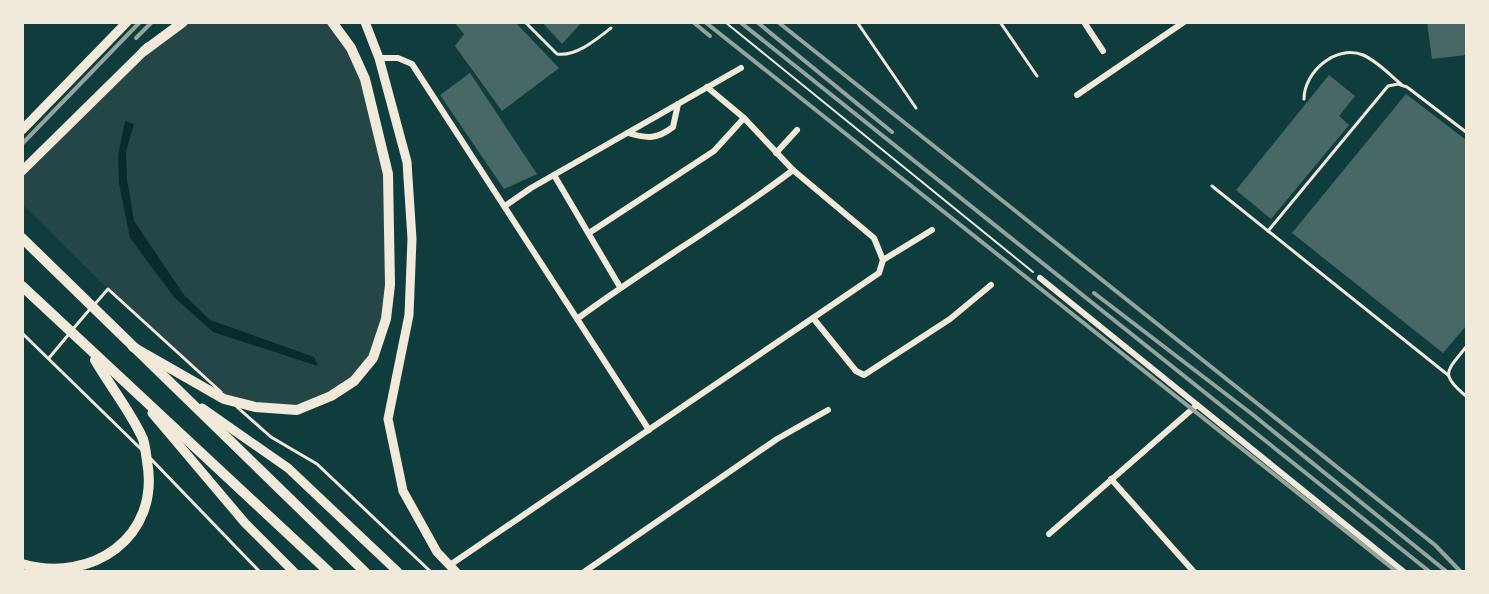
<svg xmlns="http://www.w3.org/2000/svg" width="1489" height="594" viewBox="0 0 1489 594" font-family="Cabin,sans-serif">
<rect width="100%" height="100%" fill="#0f3d3e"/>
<path fill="#244646" d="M183 23H332L351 48 388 174 390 285 373 358 354 381 297 410 228 400 108 289 23 205V171L144 51Z"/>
<path fill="#0a2a2b" d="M125 121 134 124 126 152 127 179 134 221 184 295 210 320 314 357 318 366 213 332 174 297 130 238 119 184 118 156Z"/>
<g fill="#486865">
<path d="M454 22H515L559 68 502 111 455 46 464 34Z"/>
<path d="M542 22H582L562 44Z"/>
<path d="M1427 22H1466V55L1432 59Z"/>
<path d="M470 73 537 174 504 189 440 95Z"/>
<path d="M1329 75 1355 96 1339 116 1349 125 1271 219 1236 190Z"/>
<path d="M1406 94 1466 140V326L1443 353 1292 233Z"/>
</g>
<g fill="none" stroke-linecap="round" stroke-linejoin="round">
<path stroke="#f1e9da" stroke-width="2" d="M725 22 1033 272"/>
<g stroke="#f1e9da" stroke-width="3">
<path d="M525 22 557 54C576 57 597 39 611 28"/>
<path d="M857 22 916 108"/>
<path d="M1000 22 1037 76"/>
<path d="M1304 99C1304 72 1336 44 1363 55 1377 61 1390 75 1401 84"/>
<path d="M1212 186 1448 375"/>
<path d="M1268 231 1388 86 1398 84 1407 87 1466 132"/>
<path d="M95 304 108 289 221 392"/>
<path d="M73 329 90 309"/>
<path d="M22 333 142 450"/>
<path d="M1466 347C1447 371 1439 374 1466 396"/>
<path d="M49 358 69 334"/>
<path d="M237 407 271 437 317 464 431 572"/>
<path d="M151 459 260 572"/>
</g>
<g stroke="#f1e9da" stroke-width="6">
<path d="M1084 22 1103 51"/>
<path d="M379 58H398L412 64 649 430"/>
<path d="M1077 95 1184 22"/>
<path d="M628 133C648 139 657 139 673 127L678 104"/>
<path d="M776 153 797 130"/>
<path d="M554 175 620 287"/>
<path d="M505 206 531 188 741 68"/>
<path d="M589 233 714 151 744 118"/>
<path d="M883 260 932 230"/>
<path d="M1040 278 1404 572"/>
<path d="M813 318 856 371 864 375 950 319 991 285"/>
<path d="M577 319C647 267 724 223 793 170"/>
<path d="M1111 479 1194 572"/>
<path d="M1049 534 1197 405"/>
<path d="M450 565 879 273 883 260 874 238 793 170 744 118 707 87"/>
<path d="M584 572 777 439 828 410"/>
</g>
<g stroke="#f1e9da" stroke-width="9">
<path d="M365 22 379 58 407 162 412 239 409 315 388 419 403 491 437 552 456 572"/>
<path d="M22 130 127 22"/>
<path d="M22 171 148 47"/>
<path d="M202 408 288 468 398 572"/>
<path d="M152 413 245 523 294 572"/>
</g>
<g stroke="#f1e9da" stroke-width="10">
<path d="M144 51 183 22"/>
<path d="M22 238 365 572"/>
<path d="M22 286 329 572"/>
<path d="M133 347 224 399 255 407 297 410 331 396 354 381 373 358 386 319 390 285 388 174 365 79 351 48 332 22"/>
<path d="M22 564C92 584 161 537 147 461 146 454 145 445 143 439 131 412 110 386 95 360"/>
</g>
<g stroke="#97a49c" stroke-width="4">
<path d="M693 22 710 36"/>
<path d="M705 22 1397 572"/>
<path d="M740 22 1430 572"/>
<path d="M757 22 892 132"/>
<path d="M778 22 1435 545 1461 572"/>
<path d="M136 38 152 22"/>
<path d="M22 144 140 22"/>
<path d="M1094 293 1252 414 1447 572"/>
</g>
</g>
<rect width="1489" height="594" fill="none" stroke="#f1e9da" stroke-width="48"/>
</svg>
